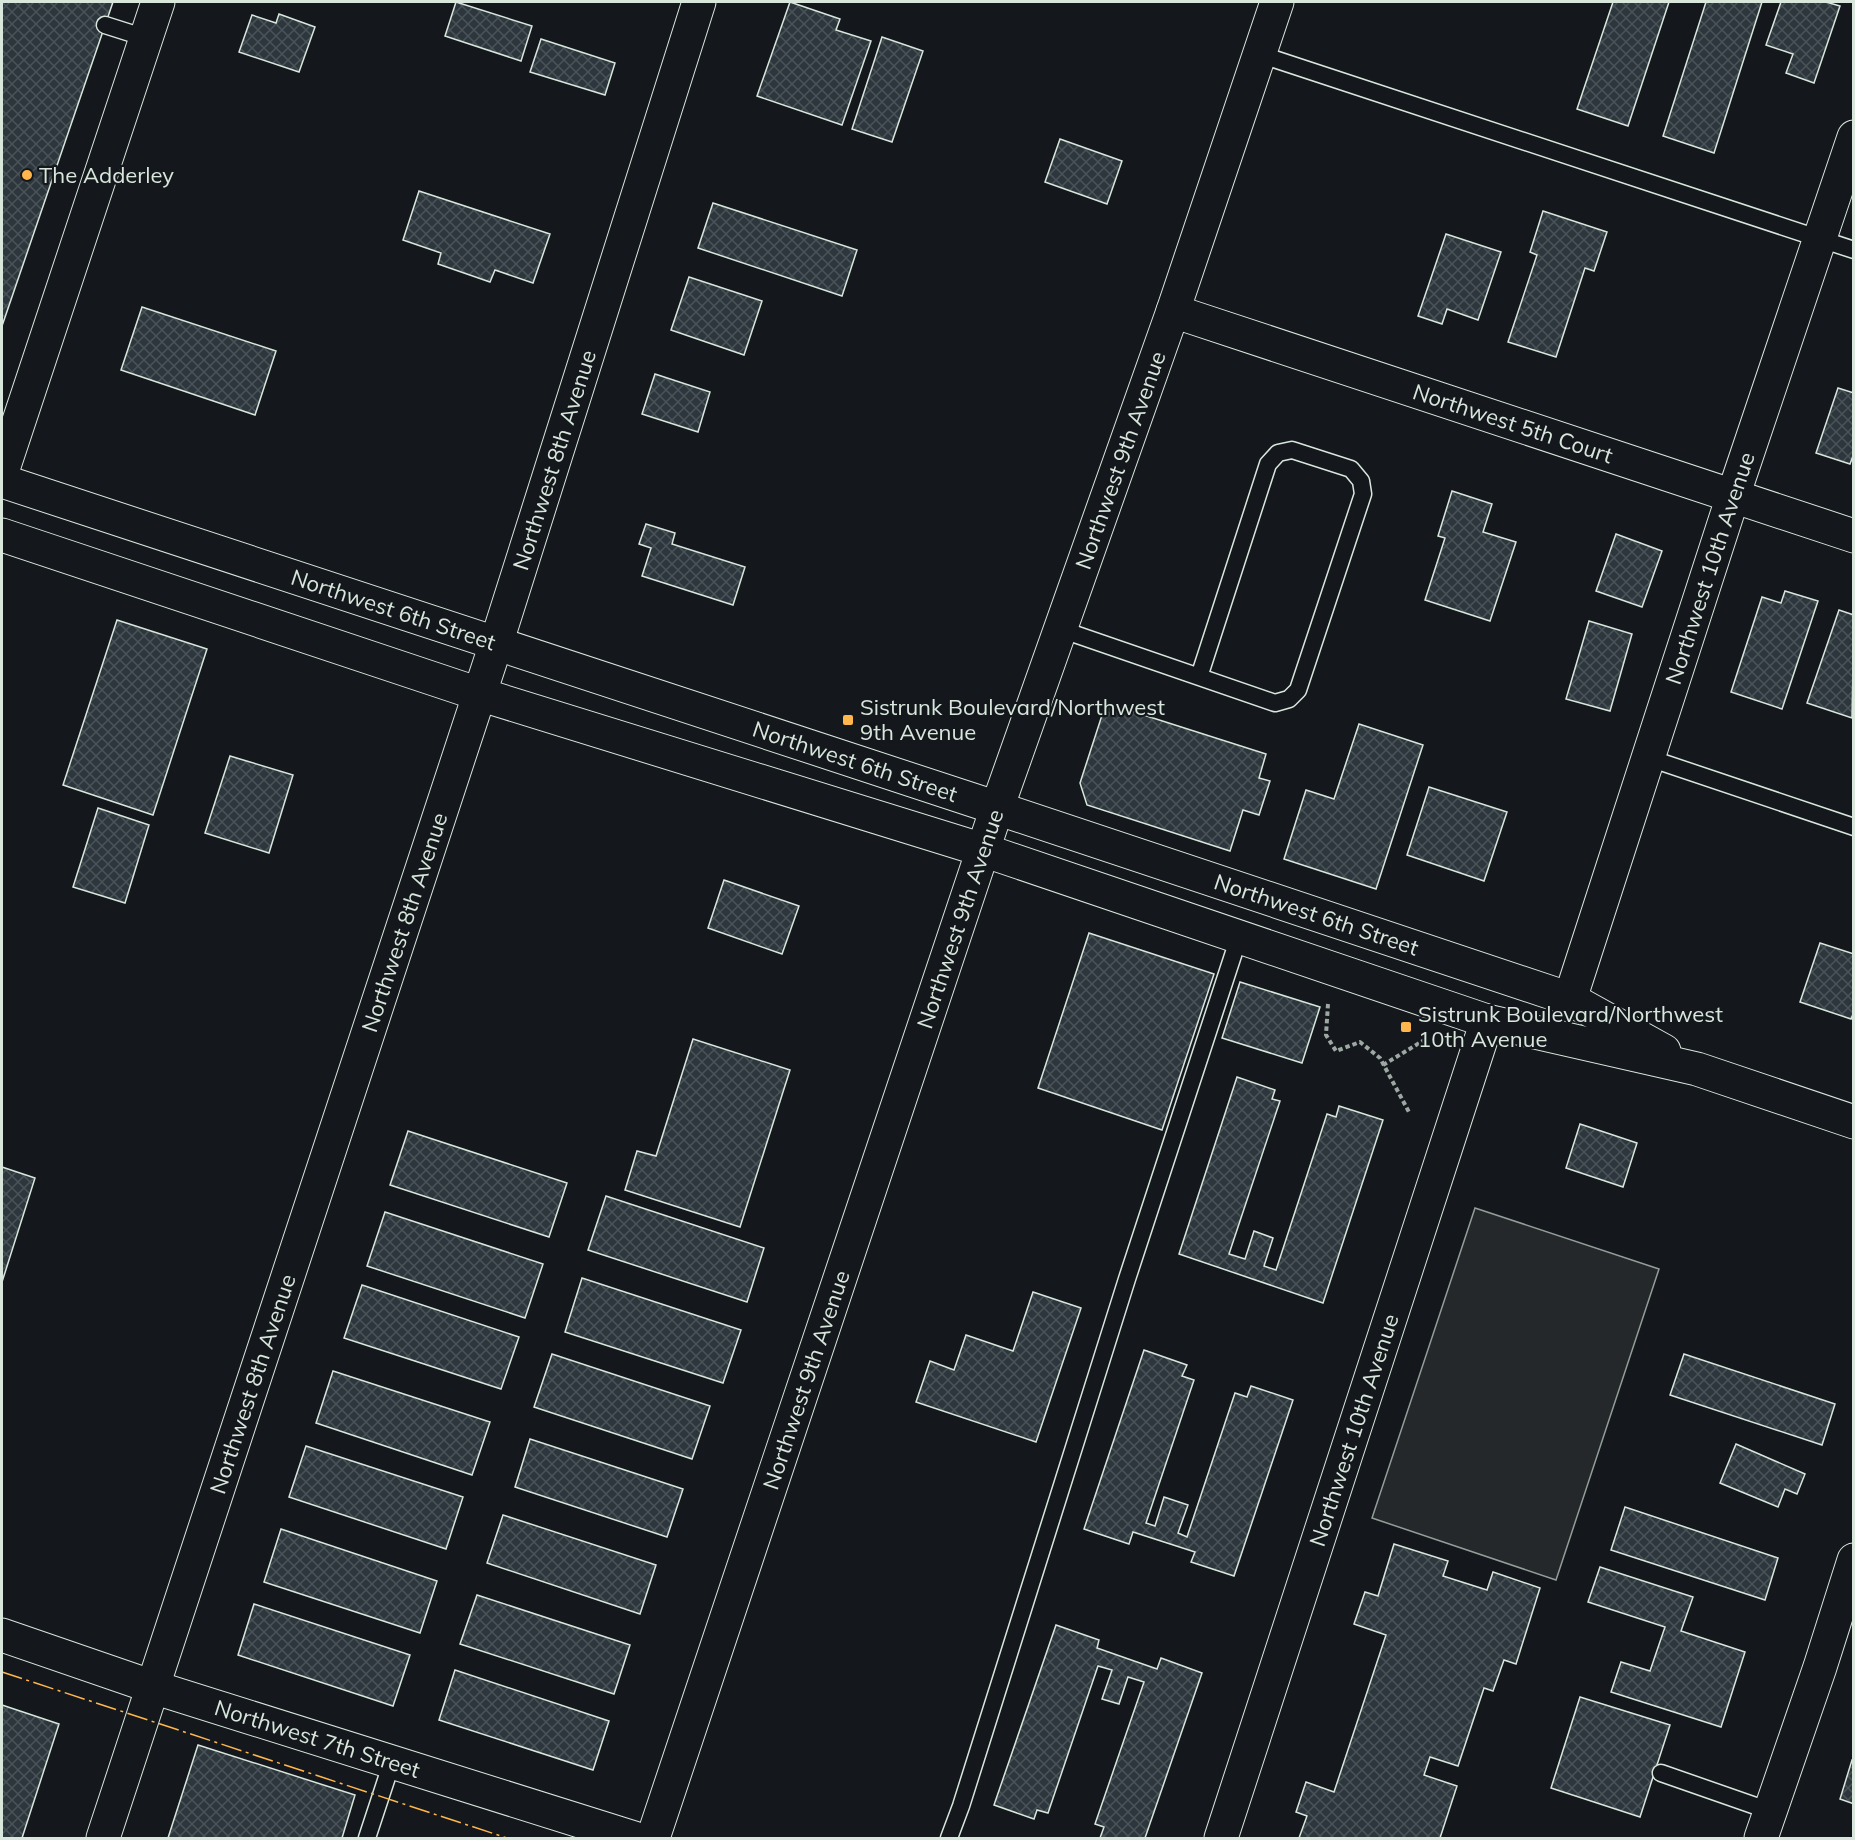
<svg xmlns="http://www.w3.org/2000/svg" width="1855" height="1840" viewBox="0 0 1855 1840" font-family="Mulish,sans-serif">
<defs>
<pattern id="building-cross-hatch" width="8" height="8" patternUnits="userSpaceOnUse" patternTransform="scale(1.5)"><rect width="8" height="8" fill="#2c363c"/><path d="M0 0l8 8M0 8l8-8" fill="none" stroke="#4a5358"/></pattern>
</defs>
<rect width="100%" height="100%" fill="#14181c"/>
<path fill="#24282b" stroke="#939e99" stroke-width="1.5" d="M1475 1208 1659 1269 1556 1580 1372 1518Z"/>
<g fill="url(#building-cross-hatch)" stroke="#d8e6dc" stroke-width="1.5">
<path d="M2 2H113L2 326Z"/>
<path d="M456 2 532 26 521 61 445 36Z"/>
<path d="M790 2 840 19 836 30 871 41 842 125 757 96Z"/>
<path d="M1613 2H1669L1628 126 1577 109Z"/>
<path d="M1706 2H1762L1714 153 1663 136Z"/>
<path d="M1781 2H1826L1840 6 1814 83 1786 73 1793 54 1766 45Z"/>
<path d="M279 14 315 27 299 72 239 52 252 15 276 23Z"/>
<path d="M882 37 923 51 892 142 852 129Z"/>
<path d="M541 39 615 63 605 95 530 72Z"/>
<path d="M1060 139 1122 161 1107 204 1045 182Z"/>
<path d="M419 191 550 234 533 283 495 270 490 282 438 264 441 253 403 240Z"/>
<path d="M713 203 857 250 842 296 698 248Z"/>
<path d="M1543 211 1607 232 1594 271 1585 268 1556 357 1508 342 1537 255 1530 252Z"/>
<path d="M1446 234 1501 252 1478 320 1447 309 1442 324 1418 316Z"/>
<path d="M689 277 762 301 744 355 671 330Z"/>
<path d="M142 307 276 351 255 415 121 370Z"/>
<path d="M655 374 710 392 698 432 642 414Z"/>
<path d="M1838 388 1854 393V453L1850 464 1816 453Z"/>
<path d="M1452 491 1492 504 1483 532 1516 542 1490 621 1425 600 1445 538 1438 536Z"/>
<path d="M646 524 675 533 672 544 745 567 733 605 642 576 651 548 639 544Z"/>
<path d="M1616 534 1662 551 1642 607 1596 591Z"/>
<path d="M1785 591 1818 601 1782 709 1731 692 1762 597 1781 603Z"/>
<path d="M1839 610 1854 615 1852 718 1807 703Z"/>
<path d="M117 620 207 649 153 815 63 785Z"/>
<path d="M1589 621 1632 634 1610 711 1566 699Z"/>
<path d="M1106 703 1266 754 1259 778 1270 781 1259 815 1243 810 1230 851 1087 805 1080 783Z"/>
<path d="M1359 724 1423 745 1376 889 1284 859 1306 790 1334 799Z"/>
<path d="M230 756 293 775 269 853 205 833Z"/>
<path d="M1429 787 1507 812 1484 881 1407 855Z"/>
<path d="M98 808 149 825 125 903 73 887Z"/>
<path d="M724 880 799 906 782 954 708 928Z"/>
<path d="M1089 933 1214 974 1162 1130 1038 1088Z"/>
<path d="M1820 943 1854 954V1012L1851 1019 1800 1002Z"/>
<path d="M1240 982 1320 1007 1302 1063 1222 1038Z"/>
<path d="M693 1039 790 1070 740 1227 625 1190 637 1151 656 1156Z"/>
<path d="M1237 1077 1275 1090 1272 1099 1280 1101 1229 1254 1245 1259 1254 1231 1273 1238 1264 1266 1276 1270 1327 1114 1336 1117 1339 1106 1383 1120 1323 1303 1179 1254Z"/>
<path d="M1580 1124 1637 1143 1623 1187 1566 1168Z"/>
<path d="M408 1131 567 1183 549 1237 390 1185Z"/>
<path d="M2 1167 35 1178 2 1282Z"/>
<path d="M606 1196 764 1248 747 1302 588 1250Z"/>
<path d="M385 1212 543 1264 525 1318 367 1266Z"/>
<path d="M582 1278 741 1330 723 1383 565 1332Z"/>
<path d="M362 1285 519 1337 501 1389 344 1338Z"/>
<path d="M1033 1292 1081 1308 1036 1442 916 1402 930 1361 954 1370 966 1335 1013 1351Z"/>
<path d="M1144 1350 1187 1365 1182 1376 1194 1380 1146 1523 1155 1526 1164 1497 1188 1505 1178 1533 1187 1537 1235 1393 1247 1397 1251 1386 1293 1400 1234 1576 1191 1562 1195 1552 1133 1532 1129 1544 1084 1529Z"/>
<path d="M552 1354 710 1406 692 1459 534 1407Z"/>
<path d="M1684 1354 1835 1404 1822 1445 1670 1395Z"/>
<path d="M333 1371 490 1422 472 1475 316 1423Z"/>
<path d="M530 1439 683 1489 667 1537 515 1487Z"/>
<path d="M1736 1444 1805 1474 1797 1494 1785 1489 1778 1507 1720 1483Z"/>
<path d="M306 1446 463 1497 446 1549 289 1497Z"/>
<path d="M1625 1507 1778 1558 1765 1600 1611 1550Z"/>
<path d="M503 1515 656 1565 640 1614 487 1563Z"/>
<path d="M281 1529 437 1581 420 1633 264 1582Z"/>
<path d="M1394 1544 1448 1561 1443 1576 1487 1590 1493 1572 1540 1588 1516 1664 1504 1660 1493 1691 1484 1688 1458 1766 1430 1757 1424 1775 1457 1786 1440 1838H1299L1307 1816 1296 1812 1306 1782 1334 1792 1386 1635 1354 1624 1365 1592 1378 1596Z"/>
<path d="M1600 1567 1693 1597 1681 1631 1745 1652 1721 1727 1611 1692 1621 1662 1650 1671 1665 1627 1588 1602Z"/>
<path d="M477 1595 630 1645 614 1694 460 1644Z"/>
<path d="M254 1604 410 1655 393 1706 238 1655Z"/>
<path d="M1056 1625 1099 1640 1097 1648 1157 1669 1161 1658 1202 1673 1145 1838H1100L1104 1827 1095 1824 1144 1682 1128 1677 1119 1704 1102 1699 1112 1670 1098 1666 1048 1813 1037 1810 1034 1819 994 1805Z"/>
<path d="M455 1670 609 1721 593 1770 439 1720Z"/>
<path d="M1580 1697 1670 1725 1640 1817 1551 1788Z"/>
<path d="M2 1705 59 1724 22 1838H2Z"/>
<path d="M198 1745 355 1795 342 1838H168Z"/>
<path d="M1852 1760 1854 1761V1804L1840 1799Z"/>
</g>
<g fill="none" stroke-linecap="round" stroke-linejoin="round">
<defs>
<g id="lane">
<path d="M105 25 146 38"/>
<path d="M1259 54 1854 250"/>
<path d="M1060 629 1275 703 1289 699 1298 690 1363 494 1361 481 1351 469 1292 450 1278 453 1268 464 1199 677"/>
<path d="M1649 758 1854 827"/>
<path d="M1661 1773 1770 1811"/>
<path d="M367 1838 392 1762"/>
<path d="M949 1838 961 1806 1127 1279 1239 937"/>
</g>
<g id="street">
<path id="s1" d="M1173 311 1854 536"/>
<path d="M2 472 158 2"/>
<path id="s2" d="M1570 999 1733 496 1854 137"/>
<path id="s3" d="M2 1635 153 1687 634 1838"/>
<path id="s4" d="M103 1838 496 644 699 2"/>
<path id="s5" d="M1221 1838 1487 1021"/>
<path d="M1761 1838 1820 1667 1854 1560"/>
</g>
<g id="secondary">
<path id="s6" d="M2 481 997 808 1570 999 1664 1051"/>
<path d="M2 535 479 694 983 850 1487 1021 1697 1069 1854 1122"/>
<path id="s7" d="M653 1838 997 808 1173 311 1277 2"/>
</g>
</defs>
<use href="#lane" stroke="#d8e6dc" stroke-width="19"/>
<use href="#street" stroke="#d8e6dc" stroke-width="35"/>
<use href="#secondary" stroke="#d8e6dc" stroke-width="35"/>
<g stroke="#9da8a2" stroke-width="4" stroke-dasharray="4.5 3" stroke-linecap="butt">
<path d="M1328 1004 1326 1035 1336 1051 1360 1042 1380 1058 1410 1114"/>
<path d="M1383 1065 1426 1039"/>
</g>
<use href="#lane" stroke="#14181c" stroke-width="16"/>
<use href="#street" stroke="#14181c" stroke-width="33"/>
<use href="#secondary" stroke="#14181c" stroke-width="33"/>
<path stroke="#ffb74d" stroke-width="1.5" stroke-dasharray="21 4.5 3 4.5" stroke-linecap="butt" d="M2 1672 507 1838"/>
</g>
<g fill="#ffb74d" stroke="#14181c" stroke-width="2">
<circle cx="27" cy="175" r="6"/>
<rect x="842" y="714" width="12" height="12" rx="3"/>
<rect x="1400" y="1021" width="12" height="12" rx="3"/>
</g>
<g text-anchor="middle" stroke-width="4.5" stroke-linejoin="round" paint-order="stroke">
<g font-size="22" fill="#d8e6dc" stroke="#14181c" text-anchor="start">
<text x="39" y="183">The Adderley</text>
<text x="860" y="715">Sistrunk Boulevard/Northwest<tspan x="860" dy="25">9th Avenue</tspan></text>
<text x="1418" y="1022">Sistrunk Boulevard/Northwest<tspan x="1418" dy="25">10th Avenue</tspan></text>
</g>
<g font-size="22" fill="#d8e6dc" stroke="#14181c">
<text dy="8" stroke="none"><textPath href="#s1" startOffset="358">Northwest 5th Court</textPath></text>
<text dy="8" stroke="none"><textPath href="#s4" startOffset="1450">Northwest 8th Avenue</textPath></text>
<text dy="8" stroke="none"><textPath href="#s7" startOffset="1455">Northwest 9th Avenue</textPath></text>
<text dy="8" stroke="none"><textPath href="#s2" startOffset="453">Northwest 10th Avenue</textPath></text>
<text dy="8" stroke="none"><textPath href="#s6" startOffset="412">Northwest 6th Street</textPath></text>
<text dy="8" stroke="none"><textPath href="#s6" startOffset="898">Northwest 6th Street</textPath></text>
<text dy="8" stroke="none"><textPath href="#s6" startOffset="1384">Northwest 6th Street</textPath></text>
<text dy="8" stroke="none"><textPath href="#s7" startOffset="969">Northwest 9th Avenue</textPath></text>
<text dy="8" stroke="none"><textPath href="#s4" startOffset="964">Northwest 8th Avenue</textPath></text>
<text dy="8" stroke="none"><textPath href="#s7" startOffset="483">Northwest 9th Avenue</textPath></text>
<text dy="8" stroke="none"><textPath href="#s4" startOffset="478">Northwest 8th Avenue</textPath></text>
<text dy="8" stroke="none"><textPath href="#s5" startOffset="429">Northwest 10th Avenue</textPath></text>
<text dy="8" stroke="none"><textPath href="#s3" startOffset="332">Northwest 7th Street</textPath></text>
</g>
</g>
<rect width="1855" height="1840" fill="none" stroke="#d8e6dc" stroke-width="6"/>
</svg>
